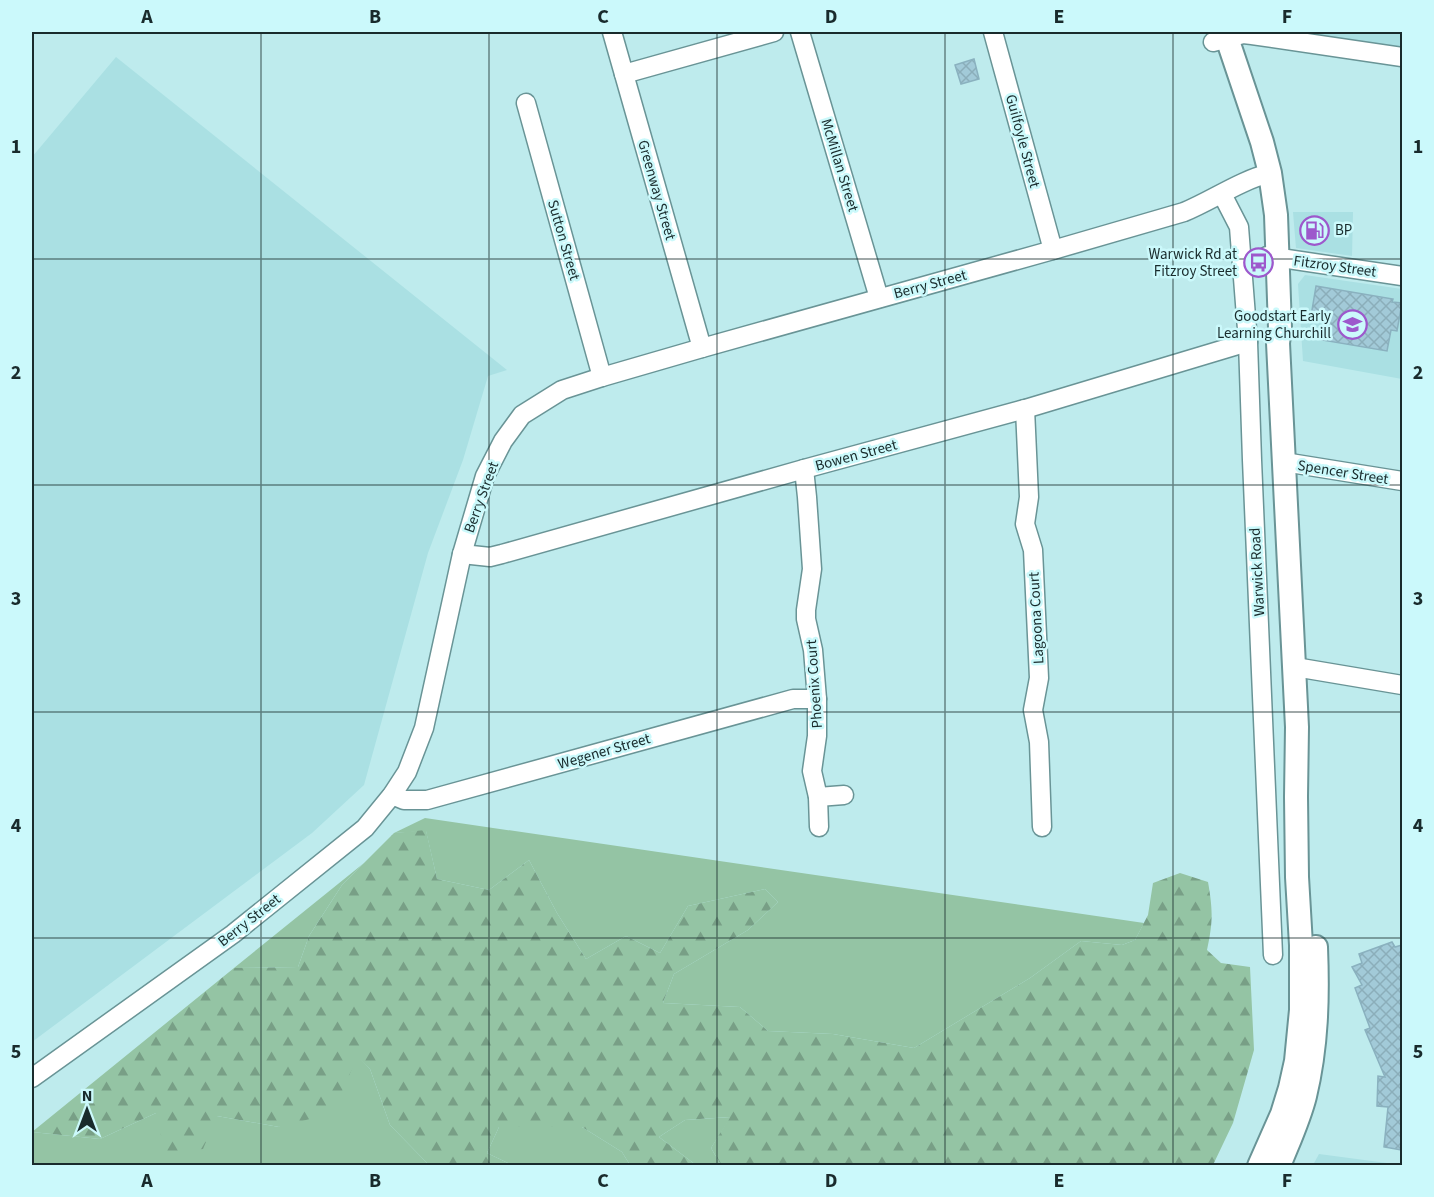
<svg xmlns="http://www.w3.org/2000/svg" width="1434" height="1197" viewBox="0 0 1434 1197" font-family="'Source Sans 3',sans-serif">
<defs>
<pattern id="forest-firs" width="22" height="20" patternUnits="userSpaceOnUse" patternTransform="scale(1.5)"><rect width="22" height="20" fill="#94c4a4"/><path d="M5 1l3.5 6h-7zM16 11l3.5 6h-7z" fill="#789f86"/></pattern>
<pattern id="building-cross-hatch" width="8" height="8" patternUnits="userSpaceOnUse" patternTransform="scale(1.5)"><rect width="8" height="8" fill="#a2cad8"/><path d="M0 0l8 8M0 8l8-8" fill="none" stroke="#8baeba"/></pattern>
</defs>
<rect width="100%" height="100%" fill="#beebed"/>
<g fill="#aae0e3">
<path d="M1295 32H1402V47Z"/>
<path d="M116 57 507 370 488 376 463 460 428 553 364 785 312 833 32 1042V157Z"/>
<path d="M1293 212H1353L1352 256 1296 248Z"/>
<path d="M1305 275 1402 289V379L1303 361 1298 284Z"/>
<path d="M1319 1154 1402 1165H1313Z"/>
</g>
<g fill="#94c4a4">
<path d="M425 818 1144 923 1135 940 1122 945 1081 941 1030 978 914 1048 833 1034 768 1031 740 1007 663 1003 674 974 748 930 778 902 765 889 688 906 660 953 626 936 586 959 557 913 529 860 489 890 437 879 426 831 394 833Z"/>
<path d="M364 863 342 885 309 936 298 967 234 968Z"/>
<path d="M357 1056 370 1069 390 1125 429 1165H32V1132L100 1139 156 1113 217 1116 279 1127Z"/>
<path d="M731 1117 711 1148 721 1165H696L659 1137 685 1120Z"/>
<path d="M499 1127H582L622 1152 630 1165H512L487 1153Z"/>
</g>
<path fill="url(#forest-firs)" d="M426 830 437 879 489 890 529 860 557 913 586 959 626 936 660 953 688 906 765 889 778 902 748 930 674 974 663 1003 740 1007 768 1031 833 1034 914 1048 1030 978 1081 941 1122 945 1135 940 1148 915 1153 883 1180 873 1208 882C1213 910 1213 922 1207 950L1221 963 1250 967 1254 1050 1233 1123 1213 1165H721L711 1148 730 1117 685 1120 659 1137 696 1165H630L622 1152 582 1127H499L487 1153 512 1165H429L390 1125 370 1069 357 1057 333 1113 279 1127 217 1116 203 1149 165 1153 156 1113 100 1139 32 1132 234 968 298 967 309 936 342 885 394 833Z"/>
<g fill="url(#building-cross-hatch)" stroke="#8ab1bf" stroke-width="1.5">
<path d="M974 59 979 79 961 84 955 65Z"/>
<path d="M1316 286 1393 299 1392 302 1402 303 1397 331 1391 330 1387 351 1322 340 1326 318 1311 316Z"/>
<path d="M1392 942 1395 947 1402 945V1052L1401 1053 1402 1062V1150L1384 1147 1388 1107 1377 1106 1378 1076 1385 1077 1365 1030 1370 1028 1355 988 1362 985 1352 967 1362 963 1359 954Z"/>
</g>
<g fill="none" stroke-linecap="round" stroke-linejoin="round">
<defs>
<g id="minor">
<path d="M612 32 702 348"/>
<path d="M800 32 879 298"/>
<path d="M993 32 1053 250"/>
<path d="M1213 42 1243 34 1252 35 1402 57"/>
<path d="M624 74 774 32"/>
<path d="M526 103 602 377"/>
<path d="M1222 194 1239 227 1248 342 1252 460 1273 955"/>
<path d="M1267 256 1402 276"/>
<path d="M1025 409 1029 497 1025 524 1033 550 1039 678 1033 710 1039 742 1042 827"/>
<path d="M1284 462 1402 481"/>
<path d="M804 469 807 497 812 569 806 610V619L813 650 817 699V736L812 771 818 797 819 827"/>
<path d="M462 554 490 557 502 554 804 469 1025 409 1248 342"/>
<path d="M1295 667 1402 685"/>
<path d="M392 795 404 800H427L793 699H817"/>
<path d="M818 797 844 795"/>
<path d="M32 1078 233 934 365 828 392 795 407 772 424 728 462 554 485 476 503 441 522 415 562 390 602 377 702 348 1053 250 1184 212C1213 200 1239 181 1270 173"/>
</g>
<g id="major">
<path d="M1225 32 1262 142 1270 173 1276 215 1280 328 1278 343 1297 727 1296 797 1297 877 1301 945V1010L1296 1061 1290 1088 1282 1114 1259 1166"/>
<path d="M1279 1166C1288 1143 1299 1120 1305 1096 1317 1046 1318 997 1316 947"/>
</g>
</defs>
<use href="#minor" stroke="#699496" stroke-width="21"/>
<use href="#major" stroke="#699496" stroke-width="26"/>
<use href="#minor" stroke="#fff" stroke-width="18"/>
<use href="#major" stroke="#fff" stroke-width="22"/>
</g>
<path fill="none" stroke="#192b2c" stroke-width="1.5" stroke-opacity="0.55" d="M261 32V1166M489 32V1166M717 32V1166M945 32V1166M1173 32V1166M32 259H1402M32 485H1402M32 712H1402M32 938H1402"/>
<defs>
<symbol id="fuel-ring" viewBox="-11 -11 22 22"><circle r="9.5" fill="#cbf9fb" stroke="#9d58cc" stroke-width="1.5"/><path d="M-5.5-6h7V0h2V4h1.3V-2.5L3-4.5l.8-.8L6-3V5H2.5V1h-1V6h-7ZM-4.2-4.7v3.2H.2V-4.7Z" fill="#9d58cc"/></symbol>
<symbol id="bus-ring" viewBox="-11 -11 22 22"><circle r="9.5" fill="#cbf9fb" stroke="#9d58cc" stroke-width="1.5"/><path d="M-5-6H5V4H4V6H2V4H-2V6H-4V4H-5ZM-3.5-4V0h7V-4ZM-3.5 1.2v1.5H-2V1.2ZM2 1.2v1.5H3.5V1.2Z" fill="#9d58cc"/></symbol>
<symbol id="school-ring" viewBox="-11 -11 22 22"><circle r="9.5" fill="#cbf9fb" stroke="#9d58cc" stroke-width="1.5"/><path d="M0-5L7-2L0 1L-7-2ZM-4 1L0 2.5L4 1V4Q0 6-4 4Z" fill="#9d58cc"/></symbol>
</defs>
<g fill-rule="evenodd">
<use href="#fuel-ring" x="1298" y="214" width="33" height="33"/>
<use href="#bus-ring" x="1242" y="246" width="33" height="33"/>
<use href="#school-ring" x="1336" y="308" width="33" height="33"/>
</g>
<g text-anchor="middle" stroke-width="5" stroke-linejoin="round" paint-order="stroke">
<g font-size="15" fill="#192b2c" stroke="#cbf9fb">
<text transform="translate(1023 141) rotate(75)" y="5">Guilfoyle Street</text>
<text transform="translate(840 165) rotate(73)" y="5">McMillan Street</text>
<text transform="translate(657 190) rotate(74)" y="5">Greenway Street</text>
<text transform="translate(564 240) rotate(74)" y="5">Sutton Street</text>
<text transform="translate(1335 266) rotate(8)" y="5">Fitzroy Street</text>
<text transform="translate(930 284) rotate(-15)" y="5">Berry Street</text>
<text transform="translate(856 455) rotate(-15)" y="5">Bowen Street</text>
<text transform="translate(1343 472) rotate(9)" y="5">Spencer Street</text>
<text transform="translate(481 497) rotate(-70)" y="5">Berry Street</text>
<text transform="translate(1257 572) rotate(-93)" y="5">Warwick Road</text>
<text transform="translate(1036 618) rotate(-93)" y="5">Lagoona Court</text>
<text transform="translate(814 684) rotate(-94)" y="5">Phoenix Court</text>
<text transform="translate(604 751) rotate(-16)" y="5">Wegener Street</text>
<text transform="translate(249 920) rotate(-38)" y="5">Berry Street</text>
</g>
<g font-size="15" fill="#192b2c" stroke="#cbf9fb" text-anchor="end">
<text x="1335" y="235" text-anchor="start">BP</text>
<text x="1237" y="259">Warwick Rd at<tspan x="1237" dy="17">Fitzroy Street</tspan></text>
<text x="1331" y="321">Goodstart Early<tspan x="1331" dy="17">Learning Churchill</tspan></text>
</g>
</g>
<rect width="1434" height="1197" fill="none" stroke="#cbf9fb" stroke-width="66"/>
<g transform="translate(87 1110)" stroke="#cbf9fb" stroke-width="4.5" paint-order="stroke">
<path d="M0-4.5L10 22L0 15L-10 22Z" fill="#192b2c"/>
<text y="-9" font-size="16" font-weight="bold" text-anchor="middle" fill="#192b2c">N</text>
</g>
<rect x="33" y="33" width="1368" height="1131" fill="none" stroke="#192b2c" stroke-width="2"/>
<g font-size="20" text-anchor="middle" font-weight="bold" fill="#192b2c">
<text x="147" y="23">A</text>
<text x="375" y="23">B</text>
<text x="603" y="23">C</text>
<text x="831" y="23">D</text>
<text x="1059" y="23">E</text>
<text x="1287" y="23">F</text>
<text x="16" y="153">1</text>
<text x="1418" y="153">1</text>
<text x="16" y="379">2</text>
<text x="1418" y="379">2</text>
<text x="16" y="605">3</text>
<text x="1418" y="605">3</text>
<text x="16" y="832">4</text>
<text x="1418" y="832">4</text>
<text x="16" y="1058">5</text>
<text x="1418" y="1058">5</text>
<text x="147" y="1187">A</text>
<text x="375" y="1187">B</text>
<text x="603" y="1187">C</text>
<text x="831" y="1187">D</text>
<text x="1059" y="1187">E</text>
<text x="1287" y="1187">F</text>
</g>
</svg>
